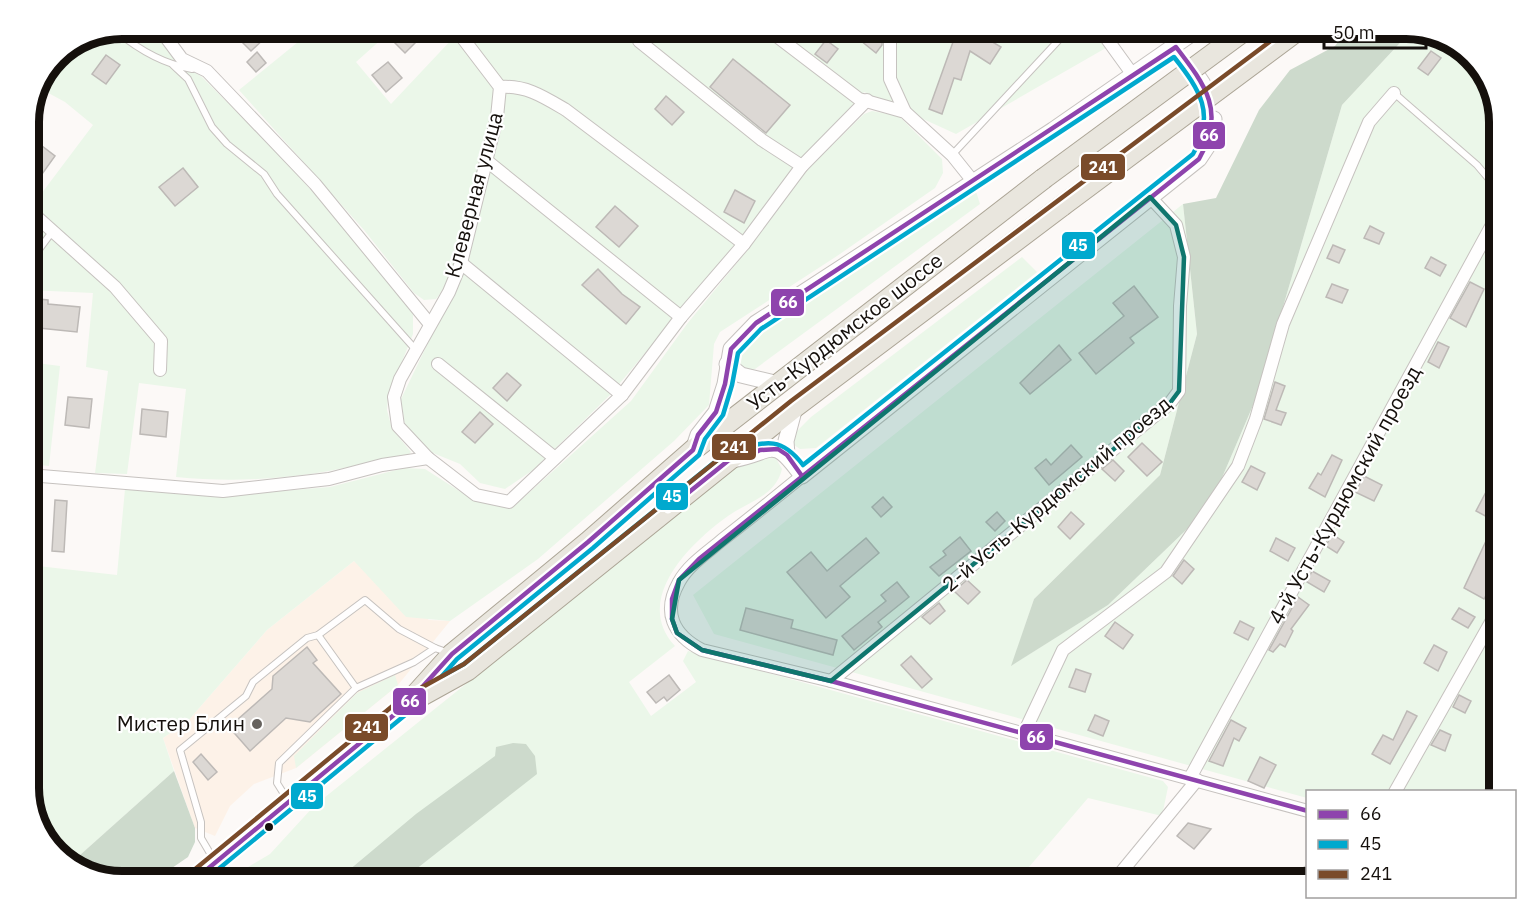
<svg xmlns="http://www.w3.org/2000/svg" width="1528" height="910" viewBox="0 0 1528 910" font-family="'IBM Plex Sans',sans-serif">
<rect width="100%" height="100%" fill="#fcf9f7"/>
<path fill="#fdf2e8" d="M354 561 429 620 450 621 398 685 296 768 254 784 230 806 215 836 195 828 163 738 187 722 267 630Z"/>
<g fill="#ebf7e9">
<path d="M122 29H151L177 61 202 77 267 142 356 239 404 300 413 314V334L388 397 387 410 392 429 411 452 406 457C379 459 355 466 329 471 278 480 227 482 176 477L186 389 139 383 127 474 95 473 108 371 86 367 93 293 29 290V238L36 226 29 216V210L93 125 65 102 41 89 56 56Z"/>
<path d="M314 29H393L356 62 391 104 454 37 487 81 492 67 463 29H1139L956 134 864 92 610 395 533 470 505 489 480 483 460 464 433 453 405 426 401 399 467 262 482 158C472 196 461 270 436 299L424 300 414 293 364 230 239 90Z"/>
<path d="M1412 30 1453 41 1487 75 1499 116V791L1308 792 1307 798 714 634 693 595 1183 204 1197 334 1160 475 1034 599 1012 665 1108 605 1209 508 1257 396 1342 105Z"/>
<path d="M872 111 899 116 942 159 943 173 935 188 837 256 720 332 714 344 709 405 674 441 538 559 450 621 406 617 354 561 267 630 187 722 163 738 174 771 70 864 41 835 29 794V565L117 575 125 489 220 496 330 487 404 468 425 469 475 501 512 508 631 401 687 324 750 247 807 170 864 114Z"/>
<path d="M974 185 980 204 755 369 747 371 737 362V354L758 329Z"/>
<path d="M1022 257 1037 272 816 448 800 449 794 445 793 435 811 417Z"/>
<path d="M29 362 60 366 49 466 29 464Z"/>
<path d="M774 455 782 469C775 497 749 501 728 516 690 543 632 600 675 646L629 682 651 716 696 682 683 661 688 651 1163 781 1168 787 1162 816 1088 798 1017 881H241L248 867 270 854 314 806 732 470 744 461Z"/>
<path d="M395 675 398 685 296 768 294 756 357 693Z"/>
</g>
<g fill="#cddacc">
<path d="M1406 28 1412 30 1342 105 1257 396 1209 508 1108 605 1011 666 1034 599 1160 475 1197 334 1183 204 1216 198 1259 110 1290 70 1335 46 1348 29Z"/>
<path d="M513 743 526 744 535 756 537 774 401 881H336L416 814 495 756 496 747Z"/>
<path d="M174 771 195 828V842L188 857 153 881H122L75 869 70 864Z"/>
</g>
<g fill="#dcd8d4" stroke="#bdb9b6" stroke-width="1.5">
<path d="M242 28H263L269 34 251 51 235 35Z"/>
<path d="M399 28H415L422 36 405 53 390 38Z"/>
<path d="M845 28H865L882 41V45L876 53Z"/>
<path d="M949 28H989L984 37 1001 47 990 64 970 51 961 80 954 78 942 114 929 109 953 42 944 37Z"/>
<path d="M826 40 838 49 827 63 815 54Z"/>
<path d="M1431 51 1441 58 1428 75 1418 68Z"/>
<path d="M257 52 266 63 256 72 247 62Z"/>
<path d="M106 55 120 65 106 84 92 74Z"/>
<path d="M733 59 790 105 766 133 710 87Z"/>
<path d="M388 62 402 78 386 92 372 75Z"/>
<path d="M666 96 684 112 672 125 655 109Z"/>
<path d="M29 136 55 156 40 177 29 168Z"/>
<path d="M183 168 198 187 175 206 159 187Z"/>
<path d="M735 190 755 201 744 223 724 212Z"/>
<path d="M615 206 638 226 619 247 596 227Z"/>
<path d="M1370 226 1384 233 1379 244 1364 238Z"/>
<path d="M1333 245 1345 250 1339 263 1327 258Z"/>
<path d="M1431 257 1446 265 1440 276 1425 268Z"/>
<path d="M598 269 622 294 640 307 626 324 582 285Z"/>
<path d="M1470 282 1484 289 1466 327 1450 318Z"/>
<path d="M1332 284 1348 290 1342 303 1326 297Z"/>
<path d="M1134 286 1158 317 1130 338 1134 343 1096 374 1079 353 1124 316 1113 303Z"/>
<path d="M29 298 48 300V304L80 307 77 332 29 327Z"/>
<path d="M1438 342 1449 347 1439 368 1428 362Z"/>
<path d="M1059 345 1071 360 1030 394 1020 383Z"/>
<path d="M507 373 521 385 507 401 493 388Z"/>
<path d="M1275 382 1285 386 1276 410 1286 413 1281 425 1264 419Z"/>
<path d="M68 397 92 399 89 428 65 425Z"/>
<path d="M142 409 168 412 166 437 140 434Z"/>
<path d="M480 412 493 424 475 443 462 432Z"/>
<path d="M1142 443 1162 462 1147 476 1128 457Z"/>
<path d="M1071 445 1082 457 1049 485 1035 468 1046 459 1051 465Z"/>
<path d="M1332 455 1342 460 1325 497 1309 488 1318 473 1321 475Z"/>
<path d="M1113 460 1124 471 1115 481 1102 469Z"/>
<path d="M1251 466 1265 473 1257 490 1242 482Z"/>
<path d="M1364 476 1382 485 1374 501 1355 492Z"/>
<path d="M1486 492 1499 499 1489 518 1476 511Z"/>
<path d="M883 497 892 507 881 517 872 507Z"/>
<path d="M55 500 67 501 64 552 52 551Z"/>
<path d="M997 512 1005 521 995 531 986 522Z"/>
<path d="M1071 512 1084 524 1070 539 1058 527Z"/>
<path d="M1332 534 1344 542 1337 553 1326 546Z"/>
<path d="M960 537 971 551 939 576 930 567 946 555 943 551Z"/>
<path d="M866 538 879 553 840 586 850 597 826 618 787 572 811 552 827 571Z"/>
<path d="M1276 538 1295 548 1288 561 1270 551Z"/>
<path d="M1486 541 1499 548V571L1484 599 1464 588Z"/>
<path d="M1184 560 1194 569 1182 584 1173 576Z"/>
<path d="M1312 571 1330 581 1324 592 1307 582Z"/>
<path d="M967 580 980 592 968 604 954 591Z"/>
<path d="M897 582 909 597 878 622 882 627 854 650 842 636 886 601 881 595Z"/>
<path d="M1298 597 1309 605 1291 629 1293 631 1285 647 1280 644 1273 652 1269 650Z"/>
<path d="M939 603 945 611 930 624 922 617Z"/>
<path d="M746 608 793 620 791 628 837 640 833 655 740 630Z"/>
<path d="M1459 608 1475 617 1468 628 1452 619Z"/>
<path d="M1240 621 1254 628 1248 640 1234 633Z"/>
<path d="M1115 622 1133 635 1123 649 1105 636Z"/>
<path d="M1434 645 1447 652 1438 671 1424 663Z"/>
<path d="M307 647 317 660 313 663 341 694 310 722 286 718 250 751 229 727 272 689 273 676Z"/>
<path d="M911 656 932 679 922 688 901 665Z"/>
<path d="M1076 669 1091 674 1085 692 1069 687Z"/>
<path d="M669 675 680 690 667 701 664 697 656 703 647 692Z"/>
<path d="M1459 695 1471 701 1465 713 1453 707Z"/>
<path d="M1407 711 1417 716 1390 764 1372 754 1383 735 1393 740Z"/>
<path d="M1095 715 1109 721 1103 736 1088 730Z"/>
<path d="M1231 720 1246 728 1239 741 1234 738 1223 766 1209 761Z"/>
<path d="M1440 730 1451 735 1445 751 1431 745Z"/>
<path d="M201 754 217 772 208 780 193 762Z"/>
<path d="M1260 757 1276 765 1264 788 1248 781Z"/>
<path d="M1188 823 1211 829 1194 849 1177 836Z"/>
</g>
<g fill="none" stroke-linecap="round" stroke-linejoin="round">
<defs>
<g id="service">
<path d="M116 31C139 50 163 64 192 69"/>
<path d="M173 65 188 79 212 127 227 144 264 174 277 194 416 350"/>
<path d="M1394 93 1477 165 1499 191"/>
<path d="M952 155 1070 28"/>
<path d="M29 263 49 236 53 234"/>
<path d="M318 635 356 688"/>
<path d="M287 799 277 783 279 763 356 688 414 662 435 648 449 653"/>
<path d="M214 860 201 838V822L180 750 246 696 253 682 307 638 318 635 365 600 399 629 435 648"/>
</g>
<g id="minor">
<path d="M159 28 182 59 207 71 315 184 429 323"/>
<path d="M455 28 500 87 497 117 461 263 449 292 400 379 394 397 398 426 428 458 476 495 509 502 622 395 681 317 744 244 802 166 867 100"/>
<path d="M766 28 859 99 905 112 952 155 972 180"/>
<path d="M890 28V79L905 112"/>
<path d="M1099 28 1133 75"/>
<path d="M639 41 762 140 802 166"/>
<path d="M500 87C526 85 544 97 566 110L744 244"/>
<path d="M487 161 681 317"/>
<path d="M29 210 115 287 161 341 160 370"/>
<path d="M461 263 622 395"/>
<path d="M438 364 555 458"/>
<path d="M29 475 223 491 329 479 382 465 428 458"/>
<path d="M802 476C775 498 749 519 722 540 708 552 688 565 679 582 662 612 673 635 702 650L831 681 1308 811"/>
<path d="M831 681 1170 403 1179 391 1180 306 1184 257 1176 225 1150 197"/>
<path d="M1023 735 1063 650 1166 572 1238 466 1256 419 1283 324 1369 122 1394 93"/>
<path d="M1190 778 1499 212"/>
<path d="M1395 792 1499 608"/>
<path d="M1114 881 1197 780"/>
<path d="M1300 881 1308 872"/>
</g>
<g id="tertiary">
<path d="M1199 78 1203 84"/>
<path d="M727 364 741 375 779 384"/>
<path d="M693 450 698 435 716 412 725 384 731 349 756 323 1053 130 1200 28"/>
<path d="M787 455 786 441 795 407"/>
<path d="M732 460C774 453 771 433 802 476L1199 159 1207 147 1214 119"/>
</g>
<g id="primary">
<path d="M421 696 468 670 795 407 1062 206"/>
<path d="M193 881 406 705 452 654 588 542 693 450 1043 179"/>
</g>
</defs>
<use href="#service" stroke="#c6c2bf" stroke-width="8"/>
<use href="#minor" stroke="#c6c2bf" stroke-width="14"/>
<use href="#tertiary" stroke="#c6c2bf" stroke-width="17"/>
<use href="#primary" stroke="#aca596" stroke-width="22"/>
<use href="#service" stroke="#fffefe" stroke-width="6"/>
<use href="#minor" stroke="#fffefe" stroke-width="12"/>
<use href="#tertiary" stroke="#fffefe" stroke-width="15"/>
<use href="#primary" stroke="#e9e6de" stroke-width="20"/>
<defs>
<g id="primary-bridge">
<path d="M1043 179 1248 28"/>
<path d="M1062 206 1301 28"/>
</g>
</defs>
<use href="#primary-bridge" stroke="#aca596" stroke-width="22" stroke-linecap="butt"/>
<use href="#primary-bridge" stroke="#e9e6de" stroke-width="20"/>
<defs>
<g id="bus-1">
<path d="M668 509 729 460 744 458 760 450 778 449 787 455 802 476"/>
<path d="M193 881 406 705 452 654 588 542 693 450 698 435 716 412 725 384 731 349 756 323 1176 47C1206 86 1226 112 1199 159L699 559 679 580 672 599V619L677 633 702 650 831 681 1308 811"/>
</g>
<g id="bus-2">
<path d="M1174 57C1200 90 1216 114 1193 154L803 465C778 432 761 444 726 453L464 664 442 676 457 659 593 548 699 455 705 439 723 415 732 385 738 353 761 329Z"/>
<path d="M204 881 410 711"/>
</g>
<path id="bus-3" d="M188 875 401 699 464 664 791 401 1288 28"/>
</defs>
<use href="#bus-1" stroke="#fff" stroke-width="9"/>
<use href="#bus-2" stroke="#fff" stroke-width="9"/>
<use href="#bus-3" stroke="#fff" stroke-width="9"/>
<use href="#bus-1" stroke="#8e44ad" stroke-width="4.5"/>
<use href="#bus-2" stroke="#00a9ce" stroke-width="4.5"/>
<use href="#bus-3" stroke="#7a4b2a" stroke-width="4.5"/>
</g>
<path fill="#0f766e" fill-opacity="0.2" stroke="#0f766e" stroke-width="4.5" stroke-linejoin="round" d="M1150 197 1176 225 1184 257 1179 391 1170 403 831 681 702 650 677 633 672 619 679 580Z"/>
<circle fill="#66625e" stroke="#fff" stroke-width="2" cx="257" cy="724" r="6"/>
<circle fill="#15100c" stroke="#fff" stroke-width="2" cx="269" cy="827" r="5"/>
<g text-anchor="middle" stroke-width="4.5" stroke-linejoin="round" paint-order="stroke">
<g font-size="21" fill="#15100c" stroke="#fff">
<text transform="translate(474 195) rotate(-75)" y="7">Клеверная улица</text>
<text transform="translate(845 332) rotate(-38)" y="7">Усть-Курдюмское шоссе</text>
<text transform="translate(1057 494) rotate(-40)" y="7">2-й Усть-Курдюмский проезд</text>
<text transform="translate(1345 495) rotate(-61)" y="7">4-й Усть-Курдюмский проезд</text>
</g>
<g font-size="21" fill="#15100c" stroke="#fff" text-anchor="end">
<text x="245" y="731">Мистер Блин</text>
</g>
</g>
<path d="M0 0H1528V910H0ZM122 39H1406A83 83 0 0 1 1489 122V788A83 83 0 0 1 1406 871H122A83 83 0 0 1 39 788V122A83 83 0 0 1 122 39Z" fill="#fff" fill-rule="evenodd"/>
<path fill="none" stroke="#15100c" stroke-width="8" d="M122 39H1406A83 83 0 0 1 1489 122V788A83 83 0 0 1 1406 871H122A83 83 0 0 1 39 788V122A83 83 0 0 1 122 39Z"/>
<g stroke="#fff" stroke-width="2">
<rect x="1192" y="121" width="34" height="29" rx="6" fill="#8e44ad"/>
<rect x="1080" y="153" width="46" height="28" rx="6" fill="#7a4b2a"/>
<rect x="1061" y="231" width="35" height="29" rx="6" fill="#00a9ce"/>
<rect x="770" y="288" width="35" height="29" rx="6" fill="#8e44ad"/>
<rect x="711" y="433" width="46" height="28" rx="6" fill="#7a4b2a"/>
<rect x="655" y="482" width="34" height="29" rx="6" fill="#00a9ce"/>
<rect x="392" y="687" width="35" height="29" rx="6" fill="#8e44ad"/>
<rect x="344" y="713" width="45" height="29" rx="6" fill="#7a4b2a"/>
<rect x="1019" y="723" width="35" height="28" rx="6" fill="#8e44ad"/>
<rect x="290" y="782" width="34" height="28" rx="6" fill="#00a9ce"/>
</g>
<g font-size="16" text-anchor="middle" font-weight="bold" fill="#fff">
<text x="1209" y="141">66</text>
<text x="1103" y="173">241</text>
<text x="1078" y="251">45</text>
<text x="788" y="308">66</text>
<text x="734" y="453">241</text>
<text x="672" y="502">45</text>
<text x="410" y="707">66</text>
<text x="367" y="733">241</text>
<text x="1036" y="743">66</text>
<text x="307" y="802">45</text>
</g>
<rect x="1306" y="790" width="210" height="108" fill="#ffffff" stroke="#a19f9e" stroke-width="1.5"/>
<rect x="1318" y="810" width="30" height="9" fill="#8e44ad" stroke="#a19f9e" stroke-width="1.5"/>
<text x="1360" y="820" font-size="18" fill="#15100c">66</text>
<rect x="1318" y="840" width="30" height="9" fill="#00a9ce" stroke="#a19f9e" stroke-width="1.5"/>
<text x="1360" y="850" font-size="18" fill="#15100c">45</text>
<rect x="1318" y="870" width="30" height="9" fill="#7a4b2a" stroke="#a19f9e" stroke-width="1.5"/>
<text x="1360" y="880" font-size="18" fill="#15100c">241</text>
<path d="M1324 39v9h102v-9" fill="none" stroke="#15100c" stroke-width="3"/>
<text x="1333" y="39" font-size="18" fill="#15100c" stroke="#ffffff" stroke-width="4.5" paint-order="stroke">50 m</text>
</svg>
